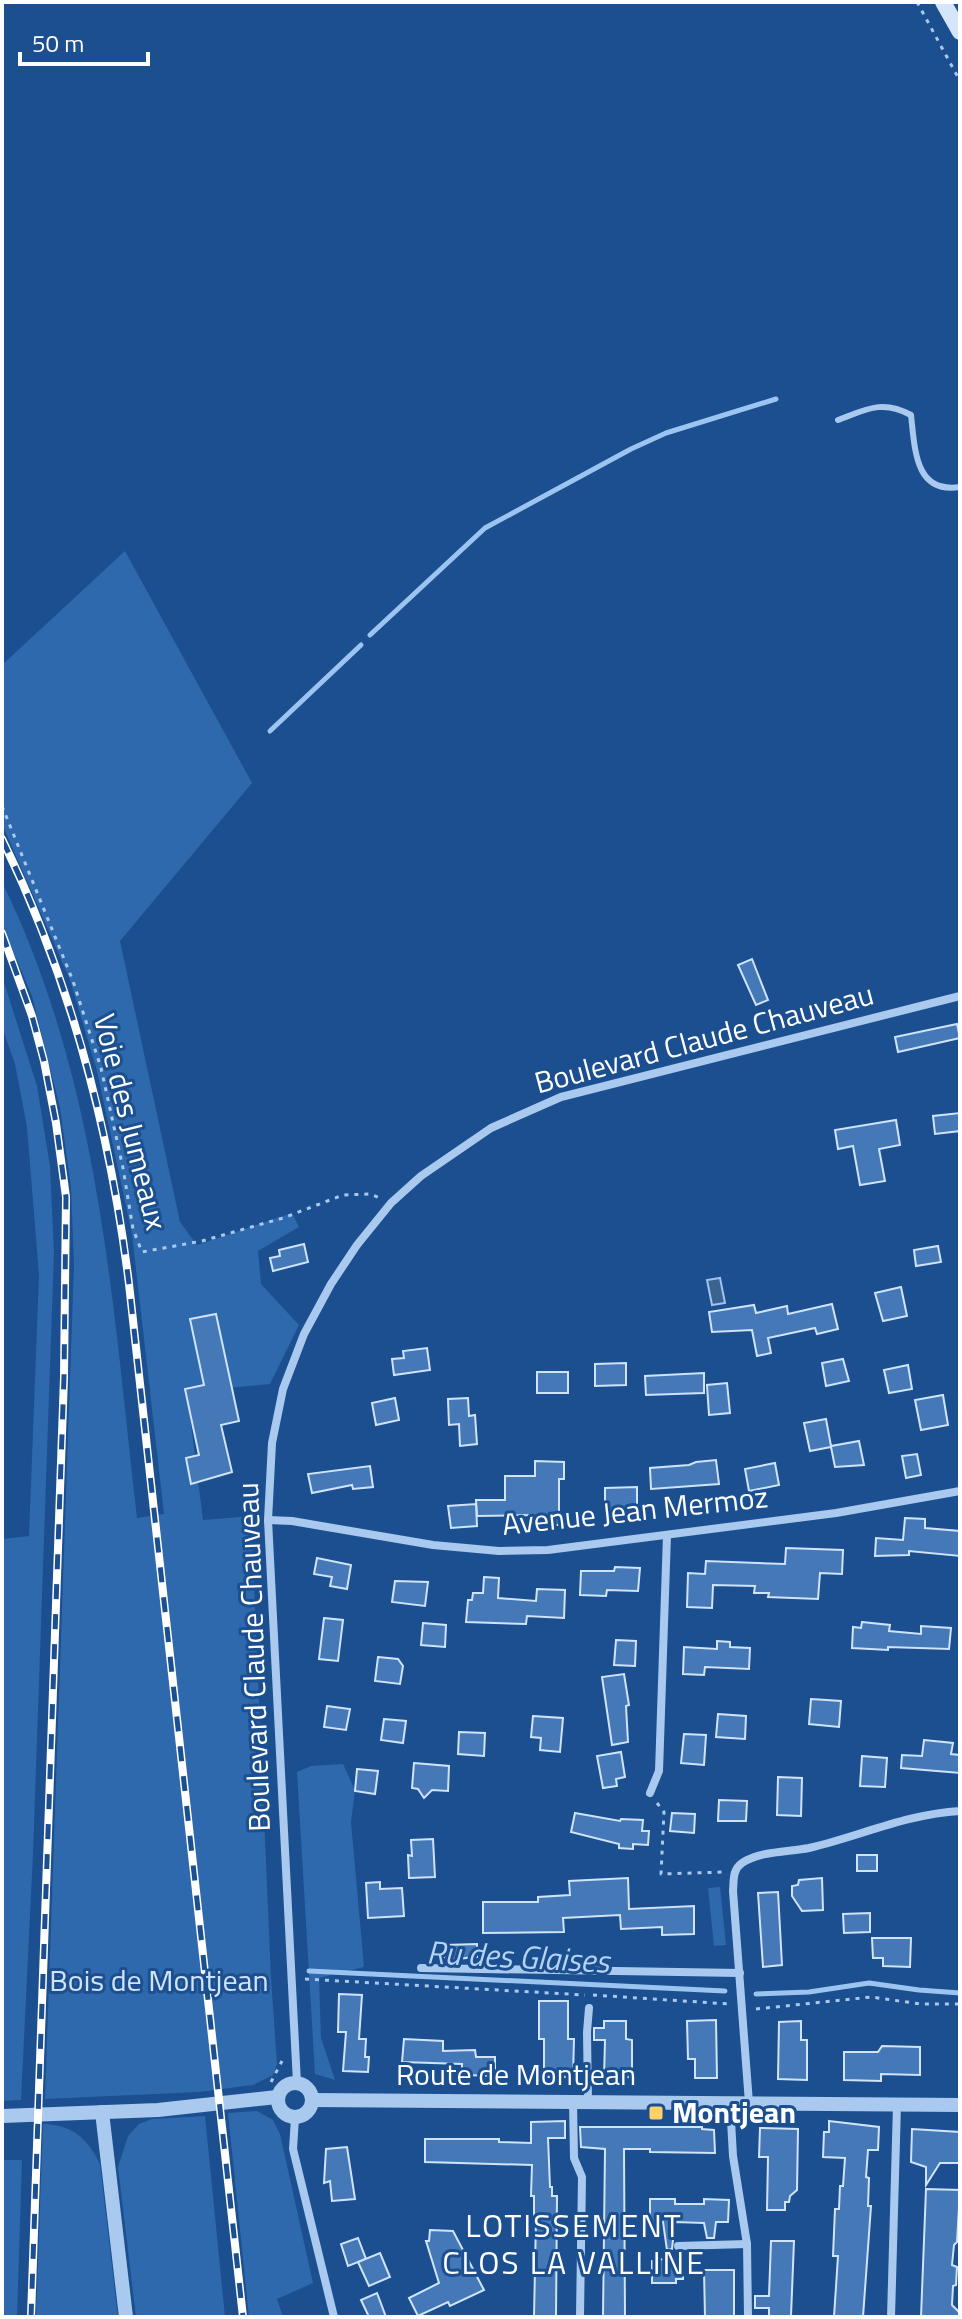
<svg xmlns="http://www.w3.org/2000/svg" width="962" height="2319" viewBox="0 0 962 2319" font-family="'Titillium Web',sans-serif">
<rect width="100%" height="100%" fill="#1b4f8f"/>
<g fill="#2e69ad">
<path d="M125 551 252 783 120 941 180 1222 197 1245 292 1213 299 1227 258 1251 261 1284 299 1325 270 1384 187 1392 203 1520 251 1516 271 1978 277 2064 273 2075 253 2085 199 2092 45 2099 74 1265 71 1187 60 1108 32 996 2 925V882C100 1082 112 1301 137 1518L164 1514 132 1234 97 1071 70 980 2 824V665Z"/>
<path d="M2 976 37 1086 50 1166 54 1252 33 1854 21 2100 2 2101V1539L29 1536 39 1275 27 1127 15 1064 2 1027Z"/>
<path d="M343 1764 355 1790 351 1822 364 1967 319 1978 321 2038 335 2080 315 2074 297 1772 311 1766Z"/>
<path d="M720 1887 726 1945 714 1946 708 1888Z"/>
<path d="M257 2111 273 2120 280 2134 313 2283 277 2299 283 2317H249L228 2113Z"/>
<path d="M205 2116 225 2317H136L118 2167 128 2136 139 2124 152 2119Z"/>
<path d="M43 2124C73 2125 87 2138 100 2164L118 2317H36Z"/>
<path d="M2 2160H22L17 2317H2Z"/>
</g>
<path fill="#3c6290" stroke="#9cc4f0" stroke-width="2" d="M720 1278 725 1303 712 1305 707 1280Z"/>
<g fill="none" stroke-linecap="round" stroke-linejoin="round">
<g stroke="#9cc4f0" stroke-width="5">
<path d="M370 635 485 528 631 449 666 433 776 399"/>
<path d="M270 731 361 645"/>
<path d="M309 1971 725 1991"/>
<path d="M756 1994 809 1992 869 1983 919 1990 960 1993"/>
</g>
</g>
<g fill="#4478b7" stroke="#cfe3fa" stroke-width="2">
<path d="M752 959 768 1000 756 1005 738 965Z"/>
<path d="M957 1024 960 1038 898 1052 895 1037Z"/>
<path d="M960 1113V1131L935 1134 933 1116Z"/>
<path d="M896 1120 900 1145 879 1149 885 1181 860 1185 853 1146 838 1149 835 1130Z"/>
<path d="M304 1244 308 1262 273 1271 270 1258 280 1256 279 1250Z"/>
<path d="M938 1246 941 1262 916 1266 914 1250Z"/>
<path d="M901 1287 907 1316 883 1321 875 1293Z"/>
<path d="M832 1304 838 1329 817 1334 815 1328 768 1338 771 1353 757 1356 752 1330 712 1332 709 1312 754 1305 756 1313 787 1306 788 1314Z"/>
<path d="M216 1314 239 1421 221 1425 232 1472 191 1484 186 1458 199 1455 185 1389 204 1385 190 1319Z"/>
<path d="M427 1348 430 1370 394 1375 392 1359 404 1358 403 1351Z"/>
<path d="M843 1359 849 1381 826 1386 822 1363Z"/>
<path d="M626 1363V1385L595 1386V1364Z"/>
<path d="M908 1365 912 1389 889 1393 884 1370Z"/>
<rect x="537" y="1372" width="31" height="21"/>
<path d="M704 1373V1393L646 1395 645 1376Z"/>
<path d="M727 1383 730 1413 709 1415 707 1385Z"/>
<path d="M943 1395 948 1425 921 1430 915 1400Z"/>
<path d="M395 1398 399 1420 376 1425 372 1403Z"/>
<path d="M468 1398 469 1416 475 1415 477 1444 460 1446 459 1424 449 1425 448 1399Z"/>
<path d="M826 1419 831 1446 859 1441 864 1465 835 1467 831 1447 810 1451 804 1423Z"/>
<path d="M917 1454 921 1475 906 1478 902 1456Z"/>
<path d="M716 1460 719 1484 651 1489 650 1468 689 1465 696 1462Z"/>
<path d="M535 1461 564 1462V1479H559V1525H541L542 1520 530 1519V1515L477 1516 476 1500H505V1476H535Z"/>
<path d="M775 1463 779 1485 749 1491 745 1469Z"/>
<path d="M370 1466 373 1487 353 1489 352 1485 312 1493 308 1474Z"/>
<path d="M637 1487V1506L605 1510V1488Z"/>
<path d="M476 1504 477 1526 451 1528 448 1506Z"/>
<path d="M905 1518 925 1519V1528L960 1531V1556L909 1551V1555L875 1556 876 1538 903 1540Z"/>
<path d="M786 1548 843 1550 842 1574 820 1573 818 1599 768 1597 769 1593H754L755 1586 713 1585 712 1608 687 1607 688 1573 705 1574 706 1561 785 1564Z"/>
<path d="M317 1558 351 1565 347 1589 330 1586 332 1577 314 1574Z"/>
<path d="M615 1567 640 1568 638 1591 607 1590 606 1596 580 1595 581 1571H614Z"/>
<path d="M484 1577 499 1578 498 1598 536 1601 537 1589 565 1590 564 1618 527 1616 526 1624 466 1622 468 1600H472L473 1593H483Z"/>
<path d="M395 1581 428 1582 425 1606 392 1602Z"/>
<path d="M324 1618 343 1620 338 1661 319 1659Z"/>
<path d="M862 1622 890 1625 889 1631 921 1634V1626L951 1628 949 1649 888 1647V1650L852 1648 853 1627 861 1628Z"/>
<path d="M423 1623 446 1625 445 1647 421 1645Z"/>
<path d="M616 1640 636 1641 635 1666 614 1665Z"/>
<path d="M717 1641 730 1642V1647L750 1648 749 1669 705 1667 704 1675 683 1674 684 1647 717 1649Z"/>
<path d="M378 1657 398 1659 403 1666 400 1684 375 1681Z"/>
<path d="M624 1674 629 1705 626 1706 628 1742 612 1745 602 1677Z"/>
<path d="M811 1699 841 1701 839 1727 809 1724Z"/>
<path d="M327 1706 350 1709 346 1730 324 1727Z"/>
<path d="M718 1714 746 1716 745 1739 716 1737Z"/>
<path d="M533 1716 563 1718 560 1752 540 1750 541 1738 531 1737Z"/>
<path d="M384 1719 406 1721 403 1743 381 1740Z"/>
<path d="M459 1732 485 1733 484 1756 458 1754Z"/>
<path d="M684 1734 706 1735 704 1765 681 1763Z"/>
<path d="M924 1740 953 1743 951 1754 960 1755V1773L901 1768 902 1755 922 1756Z"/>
<path d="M621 1752 625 1777 616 1779 617 1786 603 1788 597 1756Z"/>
<path d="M862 1756 887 1758 885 1787 860 1786Z"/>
<path d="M414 1763 449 1766 448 1791 432 1790 424 1798 418 1789 412 1788Z"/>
<path d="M357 1769 378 1771 375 1794 355 1791Z"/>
<path d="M778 1777 802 1778 801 1816 777 1815Z"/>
<path d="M719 1800 747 1801 746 1821H718Z"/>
<path d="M575 1813 620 1821 621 1819 643 1820 642 1831H649L648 1845 633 1844V1849L619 1848V1844L571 1832Z"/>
<path d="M672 1813 695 1814 694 1833 670 1831Z"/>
<path d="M433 1839 435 1877 409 1878 408 1855 412 1856 411 1840Z"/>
<rect x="857" y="1855" width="20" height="16"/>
<path d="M628 1878 629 1909 694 1906V1934L662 1935V1927L621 1929 620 1915 563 1918 564 1932 483 1933V1902H538V1897L570 1895 569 1881Z"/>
<path d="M822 1878 823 1910 802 1911 792 1896V1886L798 1885 799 1880Z"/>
<path d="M380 1882V1889L402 1888 404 1916 368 1918 366 1883Z"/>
<path d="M778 1892 782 1965 763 1967 758 1893Z"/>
<path d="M870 1913V1932L844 1933 843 1914Z"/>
<path d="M872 1938H911L910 1967 883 1966V1958H873Z"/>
<path d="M477 1944V1957L445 1960 444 1945Z"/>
<path d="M339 1994 362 1995 359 2039H366L365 2057H369L368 2072 343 2071 346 2032H338Z"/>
<path d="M539 2001H568V2039H574L573 2077H544V2039H539Z"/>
<path d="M716 2020 717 2078H695V2059H688L687 2021Z"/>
<path d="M604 2021H626V2039L632 2040V2077L604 2078 605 2040H594V2028H604Z"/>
<path d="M801 2021V2040H807V2080L778 2079 779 2022Z"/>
<path d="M404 2039 443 2041V2051L475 2050 476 2057H495V2076L462 2075V2064L402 2062Z"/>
<path d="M882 2046 920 2047V2075L881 2074V2081L844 2080V2052H878Z"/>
<path d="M565 2121V2138H548L550 2187H552V2196H557L556 2317H534L536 2219H534V2196H531L532 2165 425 2162V2139H499V2142L531 2143V2122Z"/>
<path d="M829 2121 879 2127 878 2150H868L866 2177 869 2178 868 2206H871L863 2317H834L838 2256H833L835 2209H839L840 2186H843L845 2158 823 2157 824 2132H829Z"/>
<path d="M580 2127H702V2129L714 2130 715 2153 650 2152V2149H624L625 2317H603L605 2149 581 2147Z"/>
<path d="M760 2128 798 2129 797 2190 790 2196 789 2202H785V2210H767L768 2157H759Z"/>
<path d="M912 2129 960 2132V2163H940L926 2185V2167L911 2162Z"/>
<path d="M347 2147 355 2199 332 2201 330 2181 324 2183 326 2149Z"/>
<path d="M926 2189 960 2190 957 2242 954 2245 952 2265 957 2267 956 2285 953 2286 952 2305 960 2313V2317H921Z"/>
<path d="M650 2199H675V2204H704V2199L729 2200 728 2222H716L714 2238H707L704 2223 675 2222 672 2249 667 2250 663 2222H650Z"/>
<path d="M430 2230 453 2231 484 2290 450 2306 448 2302 418 2316 409 2298 439 2283 426 2241H429Z"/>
<path d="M358 2238 366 2259 348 2266 341 2244Z"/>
<path d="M771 2241H794L791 2316H769V2308H755V2296H769Z"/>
<path d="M380 2253 390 2277 369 2286 358 2262Z"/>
<path d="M664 2259 683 2260V2279H676V2283H652V2261Z"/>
<path d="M704 2270H734V2317H705Z"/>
<path d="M377 2293 386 2317H369L361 2300Z"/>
</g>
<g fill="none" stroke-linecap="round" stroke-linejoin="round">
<g stroke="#a9c9ee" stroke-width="3" stroke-dasharray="4 6" stroke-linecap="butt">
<path d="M917 2 960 81"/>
<path d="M2 806 73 981 101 1068 123 1168 133 1229 142 1252 202 1241 283 1218 343 1195 370 1194 380 1198"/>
<path d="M657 1803 664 1812 661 1874 724 1872"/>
<path d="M305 1979 585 1995"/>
<path d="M593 1995 729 2004"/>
<path d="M756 2009 871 1997 921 2004H960"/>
<path d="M271 2082 282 2061"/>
</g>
<path stroke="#a9c9ee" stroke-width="6" d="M838 420C865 410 882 399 911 415 915 450 915 494 960 487"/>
<g stroke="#a9c9ee" stroke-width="8">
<path d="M268 1520 292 1521 433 1545 499 1551 548 1550 836 1513 960 1491"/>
<path d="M650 1793 659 1771 667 1535"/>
<path d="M421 1968 740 1973"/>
<path d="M297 2083 268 1520 272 1443 283 1389 304 1334 331 1284 357 1245 391 1203 421 1176 491 1128 561 1097 960 996"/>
<path d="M573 2101 574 2158 582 2177 580 2317"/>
<path d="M588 2101 587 2032 589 2008"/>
<path d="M730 2103 733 2156 747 2244 748 2317"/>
<path d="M749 2103 733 1891C734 1881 732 1870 742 1863 759 1851 789 1852 809 1848 860 1836 907 1814 960 1811"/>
<path d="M295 2118 293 2149 334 2317"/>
<path d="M678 2246 747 2244"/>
<path d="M891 2317 897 2105"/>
</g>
<g stroke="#a9c9ee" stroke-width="14">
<circle cx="295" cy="2100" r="17"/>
<path d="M312 2100 960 2105"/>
<path d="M102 2112 126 2317"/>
<path d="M2 2116 158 2110 277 2097"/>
</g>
<path stroke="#d6e6fa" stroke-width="16" d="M943 2 960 32"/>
<defs>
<g id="rail">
<path d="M2 839C71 981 110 1129 129 1284L243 2317"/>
<path d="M2 933 32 1016 44 1061 56 1123 66 1197 64 1377 31 2317"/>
</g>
</defs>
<use href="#rail" stroke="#fff" stroke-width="8"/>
<use href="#rail" stroke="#1b4f8f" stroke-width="5" stroke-dasharray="15" stroke-linecap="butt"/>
</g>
<rect fill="#ffd166" stroke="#1b4f8f" stroke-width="3" x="648" y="2105" width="16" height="16" rx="4"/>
<g text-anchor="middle" stroke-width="6" stroke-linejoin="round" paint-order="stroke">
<g font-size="30" fill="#fff" stroke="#1b4f8f">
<text transform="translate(704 1039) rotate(-15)" y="10">Boulevard Claude Chauveau</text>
<text transform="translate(130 1122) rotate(76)" y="10">Voie des Jumeaux</text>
<text transform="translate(635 1511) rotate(-6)" y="10">Avenue Jean Mermoz</text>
<text transform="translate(254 1657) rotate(-92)" y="10">Boulevard Claude Chauveau</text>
<text x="516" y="2085">Route de Montjean</text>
</g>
<g font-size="30" fill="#cfe3fa" stroke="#1b4f8f">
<text x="159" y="1991">Bois de Montjean</text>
</g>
<g font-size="30" font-weight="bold" fill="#fff" stroke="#1b4f8f" text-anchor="start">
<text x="672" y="2123">Montjean</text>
</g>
<g font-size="32" font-style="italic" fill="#b5d3f5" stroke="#1b4f8f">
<text transform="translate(518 1957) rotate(3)" y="11">Ru des Glaises</text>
</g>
<g font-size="32" letter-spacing="2" fill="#fff" stroke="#1b4f8f">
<text x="574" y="2237">LOTISSEMENT<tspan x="574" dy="37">CLOS LA VALLINE</tspan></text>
</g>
</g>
<rect width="962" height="2319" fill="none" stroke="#ffffff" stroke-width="8"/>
<path d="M20 52v12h128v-12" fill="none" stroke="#ffffff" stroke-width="4"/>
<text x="32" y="52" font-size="24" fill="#ffffff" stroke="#1b4f8f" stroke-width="6" paint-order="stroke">50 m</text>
</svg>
